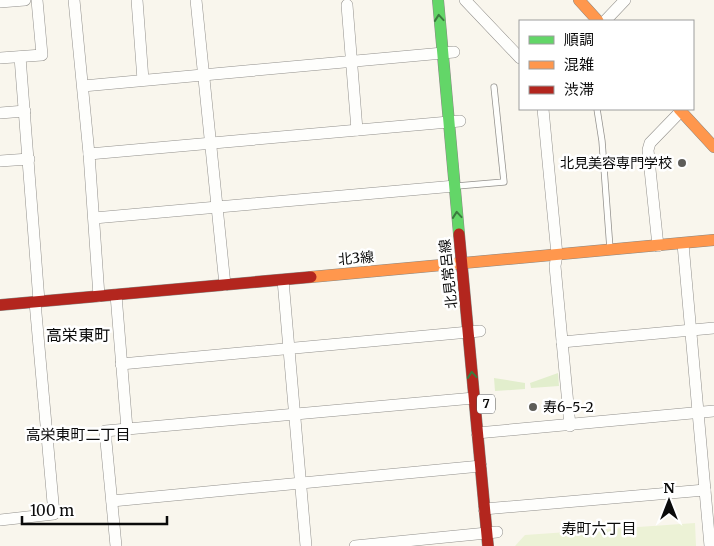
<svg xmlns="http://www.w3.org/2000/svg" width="714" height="546" viewBox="0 0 714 546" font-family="Merriweather,'Noto Sans JP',serif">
<rect width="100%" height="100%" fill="#f9f6ed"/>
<g fill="#e2eecd">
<path d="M558 373 559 386 531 388 530 383Z"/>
<path d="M494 378 525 383V389L495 391Z"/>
</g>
<path fill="#ecf2d6" d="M695 523 696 546H515L525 535Z"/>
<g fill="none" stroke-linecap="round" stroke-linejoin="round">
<defs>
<g id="lane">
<path d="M597 109 602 141 610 249"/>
<path d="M457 186 504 182 494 87"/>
</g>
<g id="street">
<path d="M74 0 89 154 99 296"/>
<path d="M137 0 143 80"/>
<path d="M196 0 225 285"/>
<path d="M465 0 520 58"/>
<path d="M0 2 25 0"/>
<path d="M347 5 357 130"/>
<path d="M605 21 625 0"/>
<path d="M20 57 39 301"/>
<path d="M0 58 42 55 37 0"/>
<path d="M83 86 454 52"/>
<path d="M543 109 557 255 555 266 570 426"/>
<path d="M0 113 25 111"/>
<path d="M89 154 460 121"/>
<path d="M0 161 29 159"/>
<path d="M94 218 455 186"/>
<path d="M683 244 710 546"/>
<path d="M658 246 648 150 650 143 681 111"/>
<path d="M283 280 306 546"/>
<path d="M116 295 127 429"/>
<path d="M562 342 714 328"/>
<path d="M121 364 480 331"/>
<path d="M477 433 714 411"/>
<path d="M112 501 481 466"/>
<path d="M484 509 705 490"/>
<path d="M0 520 54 514 35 302"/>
<path d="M116 546 105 431 474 398"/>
<path d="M355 546 497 532"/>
</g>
<path id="fast" d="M438 0 459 234"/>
<g id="slow">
<path d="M579 0 598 21"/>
<path d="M679 109 714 147"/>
<path d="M311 277 714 240"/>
</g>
<g id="jam">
<path d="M459 234 488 546"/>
<path d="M0 305 311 277"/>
</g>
</defs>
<use href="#lane" stroke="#92908c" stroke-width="7"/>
<use href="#street" stroke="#92908c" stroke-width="12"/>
<use href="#fast" stroke="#888783" stroke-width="12"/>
<use href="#slow" stroke="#888783" stroke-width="12"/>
<use href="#jam" stroke="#888783" stroke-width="12"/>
<use href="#lane" stroke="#fefefc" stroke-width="5.5"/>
<use href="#street" stroke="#fefefc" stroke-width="11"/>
<use href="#fast" stroke="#63d668" stroke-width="11"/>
<use href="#slow" stroke="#ff974d" stroke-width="11"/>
<use href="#jam" stroke="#b3261e" stroke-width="11"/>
</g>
<defs><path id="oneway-chevron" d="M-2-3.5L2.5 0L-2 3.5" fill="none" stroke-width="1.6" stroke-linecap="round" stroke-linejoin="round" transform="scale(1.25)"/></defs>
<g stroke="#3b7a3e">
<use href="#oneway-chevron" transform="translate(439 18) rotate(-95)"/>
<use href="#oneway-chevron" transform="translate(457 215) rotate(-95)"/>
<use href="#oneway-chevron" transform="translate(472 375) rotate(-95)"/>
</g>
<g fill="#5e5d59" stroke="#fff" stroke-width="2">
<circle cx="682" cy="163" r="5"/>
<circle cx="533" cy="407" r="5"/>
</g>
<g text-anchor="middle" stroke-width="5" stroke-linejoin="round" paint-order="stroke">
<rect fill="#fff" stroke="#545454" stroke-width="1" x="477" y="394.5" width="18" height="19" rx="4"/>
<g font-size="12" font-weight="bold" fill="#0a0a0a">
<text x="486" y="408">7</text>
</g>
<g font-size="14" fill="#0a0a0a" stroke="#fff" text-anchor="end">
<text x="672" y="168">北見美容専門学校</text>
<text x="543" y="412" text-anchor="start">寿6-5-2</text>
</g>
<g font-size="14" fill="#0a0a0a" stroke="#fff">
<text transform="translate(356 258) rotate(-5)" y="5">北3線</text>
<text transform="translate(448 274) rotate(-96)" y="5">北見常呂線</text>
</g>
<g font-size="15" fill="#0a0a0a" stroke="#fff">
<text x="78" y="440">高栄東町二丁目</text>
<text x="599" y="534">寿町六丁目</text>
</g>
<g font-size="16" fill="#0a0a0a" stroke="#fff">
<text x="78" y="341">高栄東町</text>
</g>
</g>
<rect x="519" y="20" width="175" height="90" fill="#ffffff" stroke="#9d9d9d"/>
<rect x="529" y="36" width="25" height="8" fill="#63d668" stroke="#9d9d9d"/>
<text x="564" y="45" font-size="15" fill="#0a0a0a">順調</text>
<rect x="529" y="61" width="25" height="8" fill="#ff974d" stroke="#9d9d9d"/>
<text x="564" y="70" font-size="15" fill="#0a0a0a">混雑</text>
<rect x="529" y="86" width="25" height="8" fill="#b3261e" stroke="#9d9d9d"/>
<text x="564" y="95" font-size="15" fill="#0a0a0a">渋滞</text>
<g transform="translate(669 501)" stroke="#ffffff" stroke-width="4" paint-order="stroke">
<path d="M0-4L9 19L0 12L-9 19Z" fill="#0a0a0a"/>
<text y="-8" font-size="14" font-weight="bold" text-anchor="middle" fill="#0a0a0a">N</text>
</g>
<path d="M22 516v8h145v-8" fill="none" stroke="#0a0a0a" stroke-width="2.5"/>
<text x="30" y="516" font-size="15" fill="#0a0a0a" stroke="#ffffff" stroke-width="4" paint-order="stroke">100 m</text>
</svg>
